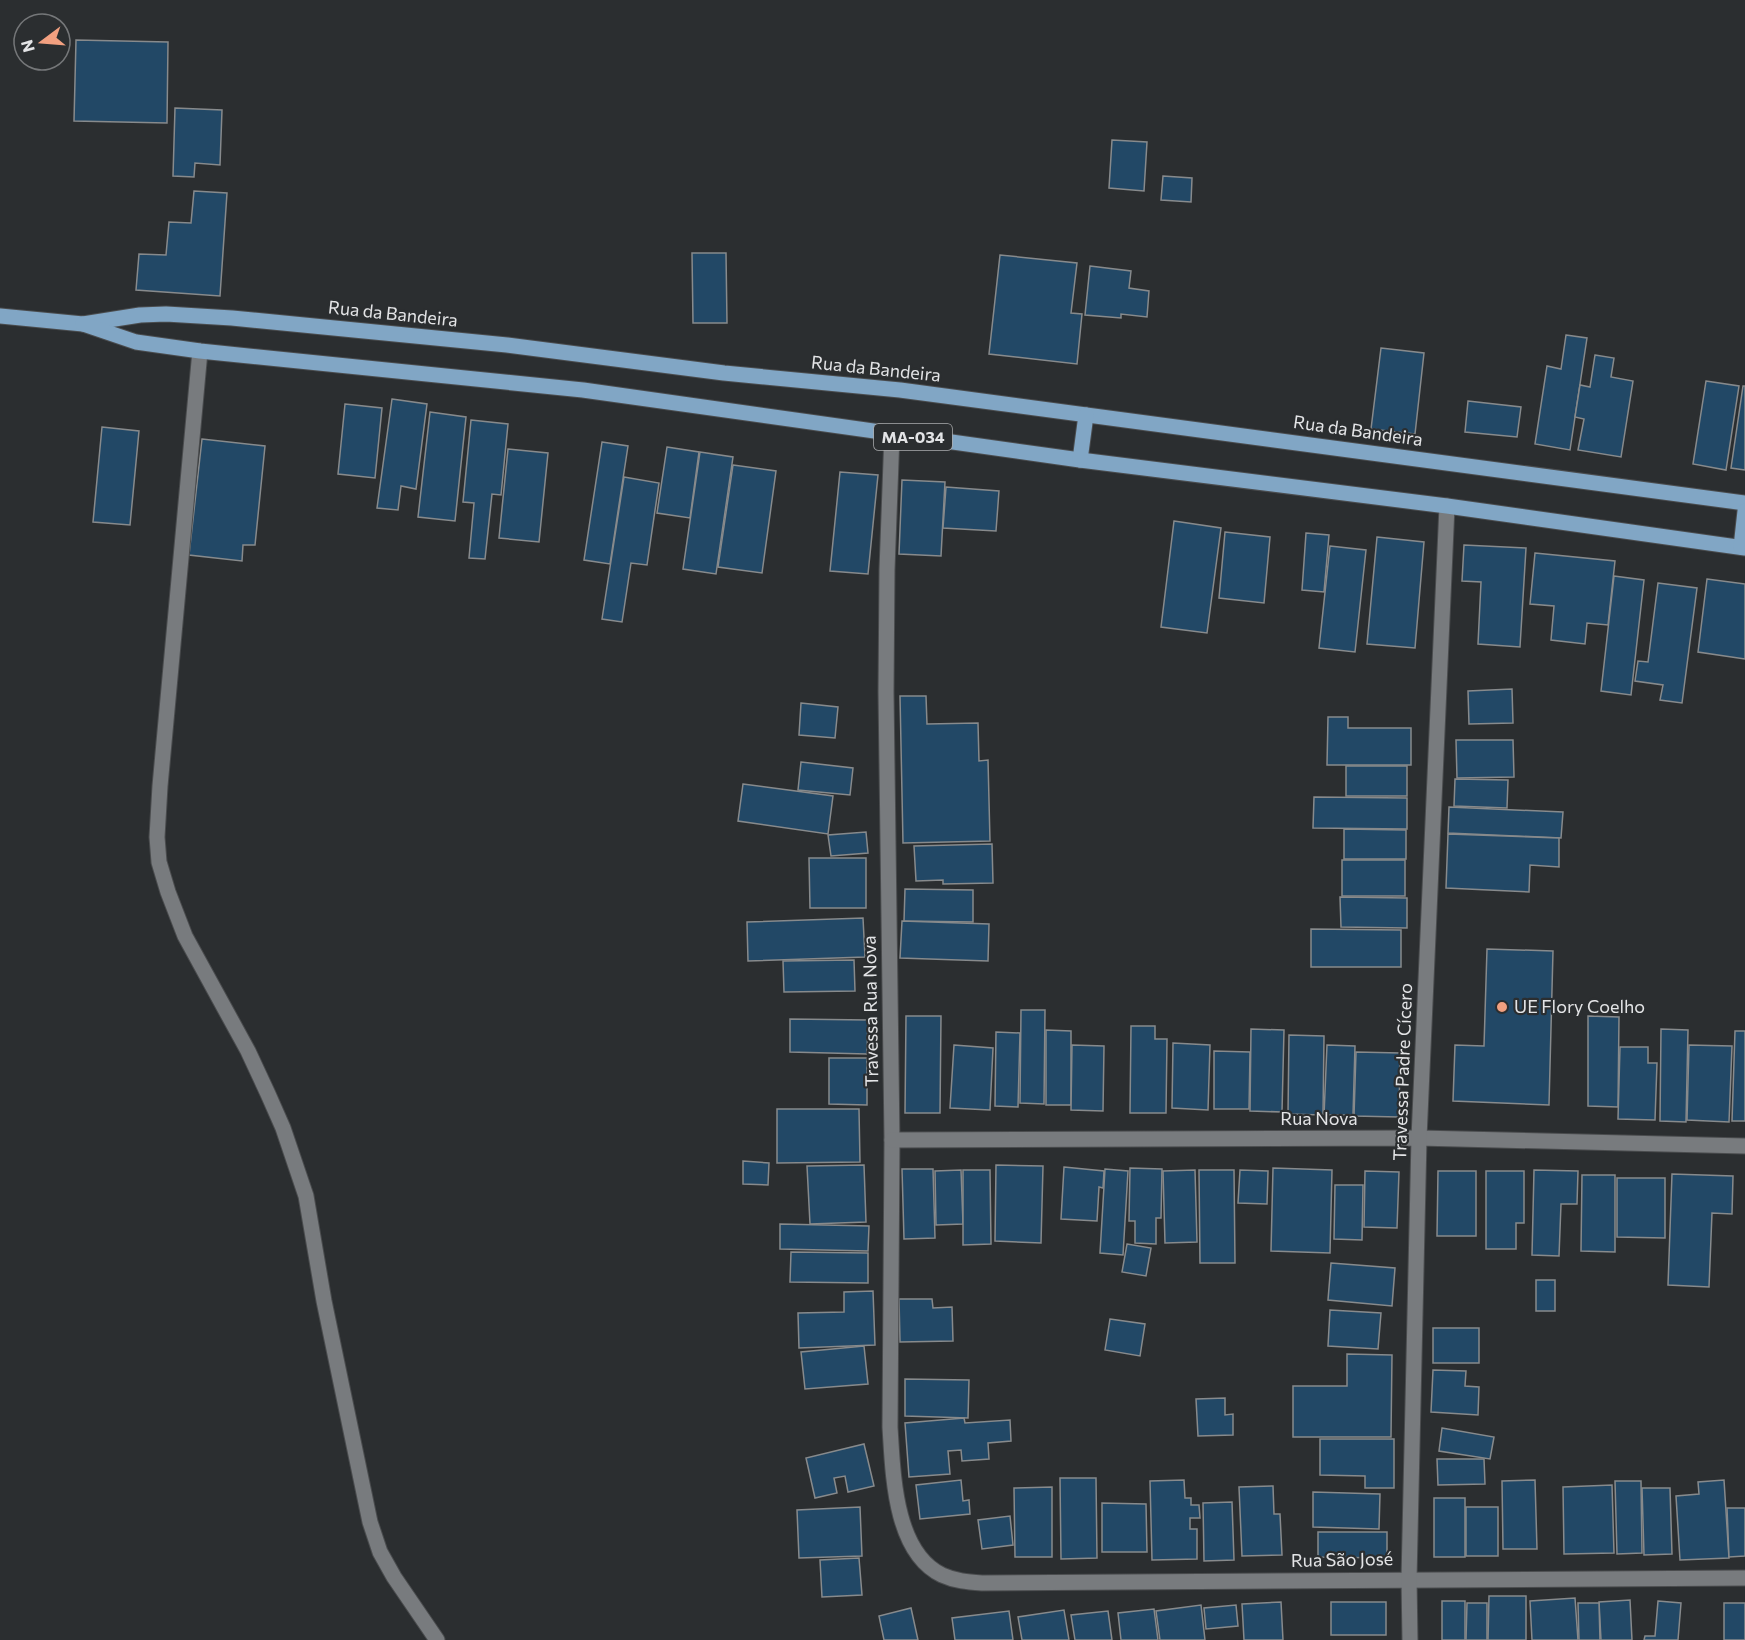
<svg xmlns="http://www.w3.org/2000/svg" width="1745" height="1640" viewBox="0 0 1745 1640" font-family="Commissioner,sans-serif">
<rect width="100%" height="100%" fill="#2b2e30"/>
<g fill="#224866" stroke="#878a8c" stroke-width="1.5">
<path d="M76 40 168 42 167 123 74 121Z"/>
<path d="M175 108 222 110 220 165 195 163 194 177 173 176Z"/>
<path d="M1112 140 1147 142 1144 191 1109 188Z"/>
<path d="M1163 176 1192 178 1191 202 1161 200Z"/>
<path d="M194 191 227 193 220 296 136 290 139 254 166 255 169 222 191 223Z"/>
<path d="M692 253H726L727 323H693Z"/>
<path d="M1000 255 1077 263 1071 313 1082 314 1077 364 989 354Z"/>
<path d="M1090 266 1131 271 1129 288 1149 291 1147 317 1121 314V318L1085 315Z"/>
<path d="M1566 335 1587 338 1570 450 1535 444 1547 366 1561 369Z"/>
<path d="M1381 348 1424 353 1415 434 1371 429Z"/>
<path d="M1595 355 1614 358 1611 377 1633 381 1621 457 1578 450 1584 419 1575 417 1580 385 1590 387Z"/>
<path d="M1706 381 1739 386 1726 470 1693 464Z"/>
<path d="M1743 386H1745V470L1731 468Z"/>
<path d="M392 399 427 404 416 489 401 486 398 510 377 508Z"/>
<path d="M1468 401 1521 407 1517 437 1465 432Z"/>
<path d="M345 404 382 408 375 478 338 474Z"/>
<path d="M430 412 466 417 455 521 418 517Z"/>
<path d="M471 420 508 424 501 495 492 494 485 559 469 558 474 503 463 502Z"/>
<path d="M102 427 139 431 130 525 93 522Z"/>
<path d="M202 439 265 446 255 545H243L242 561 189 555Z"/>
<path d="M602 442 628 446 610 564 584 560Z"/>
<path d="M667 447 699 452 690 518 657 513Z"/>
<path d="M508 449 548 453 539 542 499 538Z"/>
<path d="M700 452 733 457 716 574 683 569Z"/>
<path d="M733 465 776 471 762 573 718 567Z"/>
<path d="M840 472 878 475 868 574 830 571Z"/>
<path d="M624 477 659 483 647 565 631 563 622 622 602 619Z"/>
<path d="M902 480 945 482 941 556 899 554Z"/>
<path d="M946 487 999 491 996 531 943 528Z"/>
<path d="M1174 521 1221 528 1207 633 1161 627Z"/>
<path d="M1225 532 1270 537 1264 603 1219 598Z"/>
<path d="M1306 533 1329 535 1324 592 1302 590Z"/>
<path d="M1377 537 1424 542 1415 648 1367 644Z"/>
<path d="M1464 545 1526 548 1520 647 1478 644 1481 582 1462 581Z"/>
<path d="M1330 546 1366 550 1355 652 1319 648Z"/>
<path d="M1535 553 1615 561 1608 625 1587 623 1585 644 1551 640 1554 606 1530 604Z"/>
<path d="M1614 576 1644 580 1631 695 1601 691Z"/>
<path d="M1707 579 1745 584V659L1698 652Z"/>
<path d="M1658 583 1697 588 1682 703 1660 700 1663 685 1635 681 1638 661 1648 662Z"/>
<path d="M1512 689 1513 723 1469 724 1468 691Z"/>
<path d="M900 696H926L927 724 978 723 979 761 988 760 990 841 903 843Z"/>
<path d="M801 703 838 707 835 738 799 735Z"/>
<path d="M1328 717H1348V728H1411V765H1327Z"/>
<path d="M1456 740H1513L1514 777 1457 778Z"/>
<path d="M801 762 853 768 850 795 798 790Z"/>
<rect x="1346" y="766" width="61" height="30"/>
<path d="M1455 779 1508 780 1507 808 1454 806Z"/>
<path d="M743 784 833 796 828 834 738 821Z"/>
<path d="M1314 797 1407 798V829L1313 828Z"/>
<path d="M1449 807 1563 812 1561 838 1448 833Z"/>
<path d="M1344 829 1406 830V859H1344Z"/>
<path d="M866 832 868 853 831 856 828 835Z"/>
<path d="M1448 834 1559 838V867L1530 865 1529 892 1446 888Z"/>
<path d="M992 844 993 883 943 884V880L916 881 914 846Z"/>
<path d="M809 858H866V908H810Z"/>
<rect x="1342" y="860" width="63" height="36"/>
<path d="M905 889 973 890V922L904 921Z"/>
<path d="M1340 897 1407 898V928L1341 927Z"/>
<path d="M863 918 865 957 748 961 747 922Z"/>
<path d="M902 921 989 924 988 961 900 958Z"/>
<path d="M1311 929 1401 930V967H1311Z"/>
<path d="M1487 949 1553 951 1549 1105 1453 1101 1455 1045 1484 1046Z"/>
<path d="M854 960 855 991 784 992 783 961Z"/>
<path d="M1021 1010H1045L1044 1104 1020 1103Z"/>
<path d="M906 1016H941L940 1113H905Z"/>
<path d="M1588 1016 1619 1017 1618 1107 1588 1106Z"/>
<path d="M790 1019 868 1020 867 1054 790 1052Z"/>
<path d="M1131 1026H1155V1039H1167L1166 1113H1130Z"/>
<path d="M1251 1029 1284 1030 1282 1112 1250 1111Z"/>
<path d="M1661 1029 1688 1030 1686 1122 1660 1121Z"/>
<path d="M1046 1030 1071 1031V1105H1046Z"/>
<path d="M1735 1031H1745V1121H1732Z"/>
<path d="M996 1032 1020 1033 1018 1107 995 1106Z"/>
<path d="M1289 1035 1324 1036 1323 1115 1288 1114Z"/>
<path d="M1173 1043 1210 1045 1208 1110 1172 1108Z"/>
<path d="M954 1045 993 1048 990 1110 950 1108Z"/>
<path d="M1072 1045 1104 1046 1103 1111 1071 1110Z"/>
<path d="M1327 1045 1355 1046 1353 1115H1324Z"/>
<path d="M1689 1045 1732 1046 1729 1122 1687 1120Z"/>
<path d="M1620 1047H1648V1063H1657L1655 1120 1618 1119Z"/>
<path d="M1214 1051 1250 1052 1249 1109H1214Z"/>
<path d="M1356 1052 1400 1053 1399 1117 1354 1116Z"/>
<path d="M829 1058H867V1105L829 1104Z"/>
<path d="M777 1109H859L860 1162 777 1163Z"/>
<path d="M743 1161 769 1163 768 1185 743 1184Z"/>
<path d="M864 1165 866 1222 810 1224 807 1166Z"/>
<path d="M996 1165 1043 1166 1041 1243 995 1241Z"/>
<path d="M1064 1167 1104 1171 1103 1188 1099 1187 1097 1221 1061 1219Z"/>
<path d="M1130 1168 1162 1169 1161 1218H1156V1244L1135 1243V1221H1129Z"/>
<path d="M1273 1168 1332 1170 1330 1253 1271 1251Z"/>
<path d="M902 1169H933L935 1238 904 1239Z"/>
<path d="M1105 1169 1128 1171 1123 1255 1100 1253Z"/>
<path d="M961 1170 963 1224 936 1225 935 1171Z"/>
<path d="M963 1170H990L991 1244 963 1245Z"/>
<path d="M1195 1170 1197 1242 1165 1243 1163 1171Z"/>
<path d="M1199 1170H1234L1235 1263H1200Z"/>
<path d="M1240 1170 1268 1171 1267 1204 1238 1203Z"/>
<path d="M1534 1170 1578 1171 1577 1204H1561L1559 1256 1532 1255Z"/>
<path d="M1365 1171 1399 1172 1397 1228 1364 1227Z"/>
<path d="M1438 1171H1476V1236H1437Z"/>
<path d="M1486 1171H1524V1223H1516V1249H1486Z"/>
<path d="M1672 1174 1733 1176 1732 1214 1712 1213 1709 1287 1668 1285Z"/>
<path d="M1582 1175H1615V1252L1581 1251Z"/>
<path d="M1617 1178H1665V1238L1617 1237Z"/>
<path d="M1335 1185H1363L1362 1240 1334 1239Z"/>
<path d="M780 1224 869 1226 868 1251 780 1249Z"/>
<path d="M1127 1244 1151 1248 1146 1276 1122 1272Z"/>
<path d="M791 1252 868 1253V1283L790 1282Z"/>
<path d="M1331 1263 1395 1268 1392 1306 1328 1300Z"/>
<rect x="1536" y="1280" width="19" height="31"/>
<path d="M873 1291 875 1345 799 1348 798 1313 844 1312V1292Z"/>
<path d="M899 1299H932L933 1308 952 1307 953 1341 900 1342Z"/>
<path d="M1330 1310 1381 1313 1378 1349 1328 1346Z"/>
<path d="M1110 1319 1145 1324 1140 1356 1105 1350Z"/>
<rect x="1433" y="1328" width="46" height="35"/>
<path d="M864 1346 868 1384 805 1389 801 1352Z"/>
<path d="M1347 1354 1392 1355 1391 1437H1293V1386H1347Z"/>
<path d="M1433 1370 1466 1371 1465 1386 1479 1387 1478 1415 1431 1412Z"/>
<path d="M905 1379 969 1380 968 1418 905 1416Z"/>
<path d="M1225 1398V1415L1233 1414V1435L1198 1436 1196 1399Z"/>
<path d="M964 1418 965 1423 1010 1420 1011 1441 988 1443 989 1459 962 1461 961 1450 948 1451 950 1474 909 1477 905 1423Z"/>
<path d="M1442 1428 1494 1437 1490 1459 1439 1451Z"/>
<path d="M1320 1439H1394V1488H1365V1476L1320 1475Z"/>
<path d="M864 1444 874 1486 848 1492 845 1476 834 1478 837 1493 815 1498 806 1458Z"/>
<path d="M1437 1459H1484L1485 1484 1438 1485Z"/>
<path d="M1060 1478H1096L1097 1558 1061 1559Z"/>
<path d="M961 1480 963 1501 969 1500 970 1514 920 1519 916 1485Z"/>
<path d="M1184 1480 1185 1498H1191V1505H1199L1200 1518H1190V1529H1197V1559L1152 1560 1150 1481Z"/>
<path d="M1535 1480 1537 1549H1503L1502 1481Z"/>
<path d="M1724 1480 1729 1558 1680 1560 1676 1496 1699 1494 1698 1482Z"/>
<path d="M1615 1481H1641L1642 1553 1617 1554Z"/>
<path d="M1612 1485 1614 1553 1564 1554 1563 1487Z"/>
<path d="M1273 1486 1274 1514H1280L1282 1555 1242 1556 1239 1487Z"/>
<path d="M1052 1487V1557H1015L1014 1488Z"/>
<path d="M1642 1488H1670L1672 1554 1644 1555Z"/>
<path d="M1313 1492 1380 1494 1379 1529 1313 1527Z"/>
<rect x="1434" y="1498" width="31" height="59"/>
<path d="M1232 1502 1234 1560 1204 1561 1203 1503Z"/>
<path d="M1102 1503 1146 1504 1147 1552H1102Z"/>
<path d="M860 1507 862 1556 799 1558 797 1510Z"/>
<rect x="1466" y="1507" width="32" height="49"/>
<path d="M1727 1508H1745V1556L1729 1557Z"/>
<path d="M1010 1516 1013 1545 982 1549 978 1520Z"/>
<path d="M1318 1532H1387V1558L1318 1557Z"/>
<path d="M859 1558 862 1595 822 1597 820 1560Z"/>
<path d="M1489 1596H1526V1640H1488Z"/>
<path d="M1575 1598 1578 1640H1532L1530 1601Z"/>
<path d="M1630 1600 1632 1640H1601L1599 1602Z"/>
<rect x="1442" y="1601" width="23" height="39"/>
<path d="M1658 1601 1681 1603 1678 1640H1644L1645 1636H1655Z"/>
<path d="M1281 1602 1283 1640H1244L1242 1604Z"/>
<rect x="1331" y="1602" width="55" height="33"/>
<path d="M1467 1603H1487V1640H1466Z"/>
<path d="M1578 1603H1599L1600 1640H1579Z"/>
<rect x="1724" y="1603" width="21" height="37"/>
<path d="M1201 1605 1205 1640H1160L1156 1611Z"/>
<path d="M1236 1605 1238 1626 1206 1629 1204 1608Z"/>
<path d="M911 1608 918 1640H884L879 1616Z"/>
<path d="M1154 1609 1158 1640H1121L1118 1613Z"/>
<path d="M1064 1610 1069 1640H1022L1018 1617Z"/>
<path d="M1009 1611 1013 1640H955L952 1618Z"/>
<path d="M1108 1611 1112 1640H1075L1071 1615Z"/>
</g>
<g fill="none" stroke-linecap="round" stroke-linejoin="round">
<defs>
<g id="minor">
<path d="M200 351 160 786 157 837 159 862 168 892 185 936 248 1051 268 1094 283 1128 306 1196 324 1301 370 1522 380 1552 394 1577 437 1640"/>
<path d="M892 434 887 570 886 692 892 1140 890 1427C893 1473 894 1552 942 1575 955 1581 968 1582 982 1583L1745 1578"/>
<path d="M892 1140 1419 1138 1745 1146"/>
<path d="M1410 1640 1409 1579 1419 1138 1447 506"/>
</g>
<g id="major">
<path d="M0 316 83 324 140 315 166 314 232 318 507 345 724 373 900 390 1745 503"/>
<path d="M83 324 136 342 200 351 583 390 1080 460 1447 506 1745 548"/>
<path d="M1080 460 1086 415"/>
<path d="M1741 547 1745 511"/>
</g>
</defs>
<use href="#minor" stroke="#4a4c4e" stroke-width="17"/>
<use href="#major" stroke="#4a4c4e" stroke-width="17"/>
<use href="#minor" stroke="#787b7e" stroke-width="15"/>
<use href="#major" stroke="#81a6c5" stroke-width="15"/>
</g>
<circle fill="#f2a080" stroke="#2b2e30" stroke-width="2" cx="1502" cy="1007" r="6"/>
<g text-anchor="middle" stroke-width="4.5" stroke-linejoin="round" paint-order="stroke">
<rect fill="#2b2e30" stroke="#acadaf" stroke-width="1.5" x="874" y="424" width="78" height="26" rx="4.5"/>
<g font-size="16" font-weight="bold" fill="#e3e4e6">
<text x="913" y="443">MA-034</text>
</g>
<g font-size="18" fill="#e3e4e6" stroke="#2b2e30">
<text transform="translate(393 314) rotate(6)" y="6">Rua da Bandeira</text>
<text transform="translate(876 369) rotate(6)" y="6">Rua da Bandeira</text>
<text transform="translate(1358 431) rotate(8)" y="6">Rua da Bandeira</text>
<text transform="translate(871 1011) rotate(-91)" y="6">Travessa Rua Nova</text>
<text transform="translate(1403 1072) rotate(-88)" y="6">Travessa Padre Cícero</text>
<text x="1319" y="1125">Rua Nova</text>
<text transform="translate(1342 1560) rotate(-1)" y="6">Rua São José</text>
</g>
<g font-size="18" fill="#e3e4e6" stroke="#2b2e30" text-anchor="start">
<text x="1514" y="1013">UE Flory Coelho</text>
</g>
</g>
<g transform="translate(42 42) rotate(254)"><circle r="28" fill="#2b2e30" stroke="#757779" stroke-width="1.5"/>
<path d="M0-4.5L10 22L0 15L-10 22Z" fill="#f2a080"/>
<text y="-9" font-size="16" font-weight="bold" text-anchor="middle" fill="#e3e4e6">N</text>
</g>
</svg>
